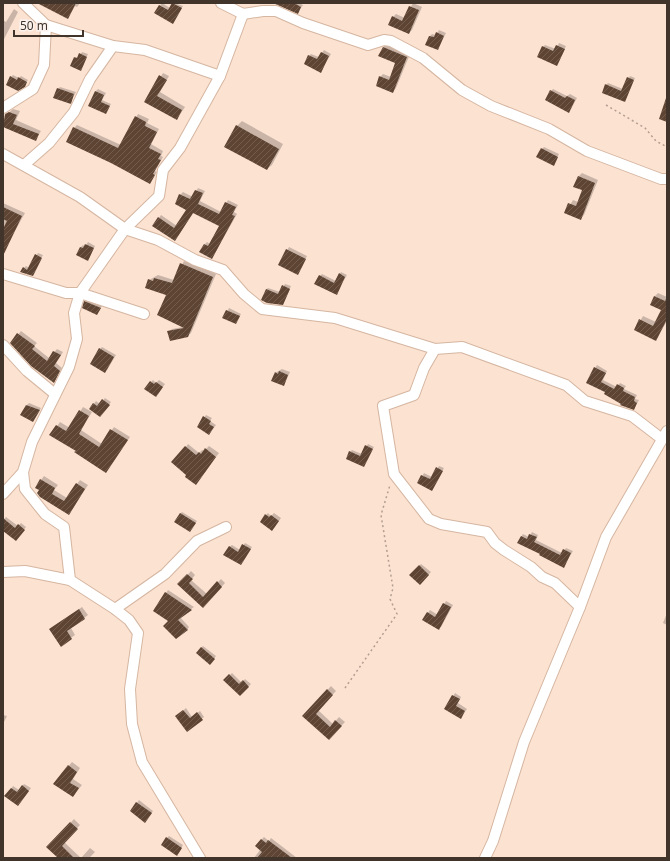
<svg xmlns="http://www.w3.org/2000/svg" width="670" height="861" viewBox="0 0 670 861" font-family="'Noto Sans',sans-serif">
<defs>
<pattern id="building-hatch" width="6" height="6" patternUnits="userSpaceOnUse"><rect width="6" height="6" fill="#5e4432"/><path d="M-1 1l2-2M0 6l6-6M5 7l2-2" fill="none" stroke="#735d4e"/></pattern>
</defs>
<rect width="100%" height="100%" fill="#fce2d1"/>
<g fill="#0003">
<path d="M39 3H80L77 7 75 6 68 18Z"/>
<path d="M162 3 170 8 174 3 183 6 173 23 155 13Z"/>
<path d="M276 3H299L303 5 298 12Z"/>
<path d="M413 3 422 7 412 30 409 33 393 17 396 14 405 18Z"/>
<path d="M14 9 18 12 3 41V20L6 22Z"/>
<path d="M439 30 446 33 438 49 427 44 430 36 432 34 436 35Z"/>
<path d="M559 43 566 46 557 65 543 47 545 45 556 49Z"/>
<path d="M385 45 410 54 396 88 393 92 380 77 383 74 391 77 397 62 379 55Z"/>
<path d="M324 50 331 54 321 71 309 56 311 54 319 57Z"/>
<path d="M82 52 88 54 81 69 75 58 79 57Z"/>
<path d="M163 73 169 76 160 92 185 107 177 119 146 101Z"/>
<path d="M13 75 19 78 21 76 28 80 24 86 11 77Z"/>
<path d="M630 76 635 78 625 101 606 85 608 83 623 89Z"/>
<path d="M60 87 76 92 70 103 58 89Z"/>
<path d="M98 89 106 93 102 100 111 104 105 113 96 91Z"/>
<path d="M553 89 567 96 570 94 577 98 571 109 551 91Z"/>
<path d="M13 109 20 111 16 120 41 131 36 139 3 126 6 115Z"/>
<path d="M138 114 149 119 147 123 159 129 151 144 163 151 161 156 163 157 155 171 157 172 150 183 74 128 77 125 121 145Z"/>
<path d="M242 121 283 144 272 165 267 169 237 126Z"/>
<path d="M544 147 559 154 555 162 542 149Z"/>
<path d="M582 173 598 180 584 215 581 218 566 212 573 200 578 202 583 189 578 177Z"/>
<path d="M198 188 205 191 200 201 221 212 228 200 238 205 234 212 237 214 212 258 205 244 207 242 210 244 220 225 194 212 177 237 159 218 161 215 177 226 188 209 180 195 183 192 193 197Z"/>
<path d="M3 203 25 213 6 247 3 245Z"/>
<path d="M88 242 95 246 88 260 81 247 83 245 85 247Z"/>
<path d="M289 247 307 256 299 272 279 265Z"/>
<path d="M38 253 43 255 32 275 24 268 26 266 29 268Z"/>
<path d="M184 261 216 274 191 333 187 336 168 332 172 329 183 327 168 295 149 280 158 275 174 280Z"/>
<path d="M341 272 347 275 336 294 320 276 322 274 336 281Z"/>
<path d="M285 284 291 286 283 304 266 290 268 288 280 292Z"/>
<path d="M658 293 667 297V321L656 340 635 330 643 316 656 322 662 309 655 296Z"/>
<path d="M87 300 102 306 97 314 85 302Z"/>
<path d="M229 308 241 314 236 323 224 317Z"/>
<path d="M21 331 37 343 34 346 49 358 57 349 63 352 56 363 62 368 54 382 11 343Z"/>
<path d="M102 347 116 355 107 370 100 349Z"/>
<path d="M597 365 607 371 603 380 617 387 620 383 626 386 624 389 637 395 635 399 639 400 634 409 587 382Z"/>
<path d="M282 369 290 372 284 385 275 373Z"/>
<path d="M153 380 156 383 159 380 165 384 158 394 151 382Z"/>
<path d="M105 398 111 402 102 414 90 409 96 401 100 404Z"/>
<path d="M29 403 41 408 33 421 27 405Z"/>
<path d="M83 407 92 412 81 430 102 444 114 427 130 437 106 472 77 450 51 435 60 422 70 428Z"/>
<path d="M206 415 212 418 210 421 216 425 209 434 198 427Z"/>
<path d="M188 444 199 453 202 450 204 451 209 446 219 453 196 484 186 447Z"/>
<path d="M368 444 374 447 363 466 350 452 352 450 362 454Z"/>
<path d="M439 466 444 468 432 490 418 483 424 473 432 477Z"/>
<path d="M44 476 58 485 54 490 67 498 80 480 88 485 69 514 40 490 41 480Z"/>
<path d="M182 512 197 521 190 531 180 514Z"/>
<path d="M268 513 271 516 274 513 281 518 274 528 266 515Z"/>
<path d="M6 517 18 526 21 523 26 527 18 538 3 530V520Z"/>
<path d="M532 532 538 535 536 540 562 553 566 548 573 551 564 566 542 553 521 537 523 534 529 537Z"/>
<path d="M245 543 252 547 243 562 229 547 232 545 240 550Z"/>
<path d="M421 564 431 572 420 584 411 575Z"/>
<path d="M191 571 195 575 191 580 207 594 221 579 225 583 203 607 179 584Z"/>
<path d="M168 590 194 607 180 617 189 627 187 630 170 621 166 593Z"/>
<path d="M446 601 453 605 441 627 423 620 430 610 438 615Z"/>
<path d="M82 607 88 615 71 628 75 635 61 645 54 626Z"/>
<path d="M667 613V625L663 623Z"/>
<path d="M203 646 216 656 212 662 201 648Z"/>
<path d="M232 673 242 683 245 679 251 684 240 695 225 680Z"/>
<path d="M331 686 336 691 318 710 333 724 339 717 345 722 329 739 304 716Z"/>
<path d="M455 693 461 697 458 703 467 709 461 717 446 709Z"/>
<path d="M186 708 192 717 200 711 204 717 187 730 179 714Z"/>
<path d="M3 715 7 716 3 724Z"/>
<path d="M72 762 80 768 73 779 82 785 73 796 54 783Z"/>
<path d="M24 784 31 788 20 803 6 796 13 786 19 790Z"/>
<path d="M139 800 153 811 147 819 131 811Z"/>
<path d="M74 819 80 825 64 842 81 858 90 848 95 852 89 858H59L48 847Z"/>
<path d="M169 836 183 845 179 852 167 838Z"/>
<path d="M264 837 269 841 271 838 297 858H254L260 850 261 840Z"/>
</g>
<g fill="url(#building-hatch)">
<path d="M37 3H76L68 19Z"/>
<path d="M172 3 182 8 173 24 154 13 159 5 168 10Z"/>
<path d="M273 3H294L301 7 298 14Z"/>
<path d="M409 6 419 10 409 34 388 25 392 16 402 21Z"/>
<path d="M436 32 444 36 438 50 425 45 429 36 434 37Z"/>
<path d="M556 45 565 49 557 66 537 57 542 46 553 51Z"/>
<path d="M383 47 407 57 393 93 376 86 379 76 389 80 395 63 378 56Z"/>
<path d="M321 52 329 56 321 73 304 64 308 55 317 59Z"/>
<path d="M79 53 87 57 81 71 70 66 74 57 77 58Z"/>
<path d="M159 75 167 80 157 96 182 110 177 120 144 102Z"/>
<path d="M10 76 17 80 18 77 27 82 25 87 18 91 6 85Z"/>
<path d="M627 77 634 80 625 102 602 93 605 84 621 91Z"/>
<path d="M57 88 74 94 71 104 53 98Z"/>
<path d="M550 90 565 98 567 96 575 100 569 113 545 100Z"/>
<path d="M95 91 104 95 101 102 110 106 106 114 88 106Z"/>
<path d="M666 98H667V122L659 119Z"/>
<path d="M9 112 17 115 13 124 39 134 36 141 3 127 5 114Z"/>
<path d="M135 116 146 122 145 126 157 132 149 148 161 154 158 159 161 160 153 174 155 175 150 184 111 163 66 142 73 127 118 148Z"/>
<path d="M236 125 279 149 267 170 224 147Z"/>
<path d="M541 148 558 157 554 166 536 157Z"/>
<path d="M578 176 595 183 581 220 564 213 568 203 576 206 582 190 573 187Z"/>
<path d="M195 190 203 193 198 204 219 214 225 202 236 207 232 215 235 216 212 259 199 252 204 244 208 246 219 226 193 213 175 241 152 226 158 217 174 228 186 210 175 204 179 194 190 199Z"/>
<path d="M3 207 22 216 3 256V229L7 221 3 219Z"/>
<path d="M85 244 94 248 88 261 76 255 80 247 83 248Z"/>
<path d="M286 249 306 259 298 275 278 265Z"/>
<path d="M35 254 42 258 33 276 20 272 23 267 27 270Z"/>
<path d="M180 263 213 277 188 337 170 341 167 331 184 328 157 315 166 295 145 288 148 279 153 281 154 278 172 283Z"/>
<path d="M339 273 345 277 337 295 314 284 319 275 334 283Z"/>
<path d="M282 285 290 289 283 305 267 303 261 300 266 289 278 294Z"/>
<path d="M654 296 665 301 667 297V319L656 341 634 330 639 319 653 326 661 310 650 305Z"/>
<path d="M84 301 101 308 97 315 82 308Z"/>
<path d="M226 310 240 316 236 324 222 318Z"/>
<path d="M17 333 35 346 32 349 47 361 53 351 61 355 54 366 60 371 54 383 31 366 10 343Z"/>
<path d="M99 348 114 357 105 373 90 364Z"/>
<path d="M594 367 606 373 601 382 614 389 617 384 624 388 623 391 635 397 634 401 637 403 634 410 620 405 621 404 604 394 605 392 586 383Z"/>
<path d="M279 371 288 375 284 386 271 381 275 372 278 374Z"/>
<path d="M150 381 154 384 156 382 163 387 156 397 144 389Z"/>
<path d="M102 399 110 405 100 417 89 409 93 403 97 406Z"/>
<path d="M26 405 40 410 33 422 20 415Z"/>
<path d="M79 410 89 416 79 434 99 447 110 429 128 440 106 473 74 452 76 451 49 435 56 425 66 431Z"/>
<path d="M203 416 211 421 209 424 214 427 209 435 197 427Z"/>
<path d="M365 445 373 449 364 467 346 459 349 451 360 456Z"/>
<path d="M185 446 196 455 199 452 201 454 205 448 216 457 196 485 185 477 186 475 171 462Z"/>
<path d="M436 467 443 471 432 491 417 483 421 475 430 479Z"/>
<path d="M40 479 55 488 52 494 64 501 76 483 85 489 69 515 40 497 37 493 39 490 35 488Z"/>
<path d="M180 513 196 523 190 532 174 522Z"/>
<path d="M265 514 269 517 271 515 279 521 272 531 260 522Z"/>
<path d="M3 518 15 528 18 524 25 530 16 541 3 531Z"/>
<path d="M529 534 537 537 534 542 560 555 563 549 571 553 564 568 539 555 540 554 517 543 521 536 527 539Z"/>
<path d="M242 544 251 549 241 565 223 555 229 546 238 552Z"/>
<path d="M419 565 429 575 420 585 409 575Z"/>
<path d="M187 574 193 579 189 583 203 597 217 581 222 587 203 608 177 584Z"/>
<path d="M165 592 192 610 178 620 188 630 176 639 163 626 168 621 153 611Z"/>
<path d="M443 603 451 607 439 630 422 620 427 612 435 617Z"/>
<path d="M79 609 85 619 67 631 72 639 61 647 49 629Z"/>
<path d="M201 647 215 659 210 665 196 653Z"/>
<path d="M229 674 239 684 243 680 249 687 240 696 223 680Z"/>
<path d="M327 689 333 695 316 714 330 727 335 720 342 726 329 740 302 716Z"/>
<path d="M452 695 460 699 456 706 465 711 461 719 444 709Z"/>
<path d="M183 710 190 718 197 712 203 720 187 732 175 716Z"/>
<path d="M68 765 77 772 70 783 79 788 73 797 53 784Z"/>
<path d="M22 785 29 791 18 806 4 796 11 788 17 792Z"/>
<path d="M136 802 152 813 145 823 130 811Z"/>
<path d="M70 822 78 829 62 846 74 858H58L46 847Z"/>
<path d="M166 837 182 848 177 856 161 845Z"/>
<path d="M261 839 266 843 268 840 292 858H257L262 852 255 846Z"/>
</g>
<g fill="none" stroke-linecap="round" stroke-linejoin="round">
<defs>
<g id="street">
<path d="M23 3 46 25 113 46 145 50 220 76"/>
<path d="M221 3 243 14 263 11H276L303 23 368 45 384 40 391 41 423 58 462 90 491 106 549 129 587 151 661 179H667"/>
<path d="M3 108 33 89 44 65 46 25"/>
<path d="M3 154 80 197 125 229 158 240 195 260 223 270 244 294 262 309 335 318 435 349 462 347 566 385 585 401 632 416 662 439"/>
<path d="M24 165 49 143 74 112 90 79 113 46"/>
<path d="M3 274 66 293H80L144 314"/>
<path d="M3 345 27 371 55 394"/>
<path d="M435 349 424 368 414 395 383 406 394 474 429 519 441 524 487 532 495 543 504 550 531 567 542 577 555 583 580 607"/>
<path d="M23 472 25 489 45 514 64 527 70 580"/>
<path d="M3 494 23 472 32 442 69 367 77 339 74 313 80 293 125 229 159 196 163 170 180 148 220 76 243 14"/>
<path d="M3 572 25 571 70 580 115 609 129 620 138 633 130 689 132 724 142 762 200 858"/>
<path d="M115 609 165 574 197 541 226 527"/>
<path d="M485 858 493 841 524 742 580 607 606 537 667 431"/>
</g>
</defs>
<use href="#street" stroke="#d5b6a1" stroke-width="12"/>
<g stroke="#b39e90" stroke-width="1.5" stroke-dasharray="2 3" stroke-linecap="butt">
<path d="M606 105 645 128 656 141 667 147"/>
<path d="M345 688 397 614 390 599 393 588 381 515 390 485"/>
</g>
<use href="#street" stroke="#fff" stroke-width="10"/>
</g>
<rect width="670" height="861" fill="none" stroke="#40342b" stroke-width="8"/>
<path d="M14 30v6h69v-6" fill="none" stroke="#40342b" stroke-width="2"/>
<text x="20" y="30" font-size="12" fill="#40342b" stroke="#faf3ef" stroke-width="3" paint-order="stroke">50 m</text>
</svg>
